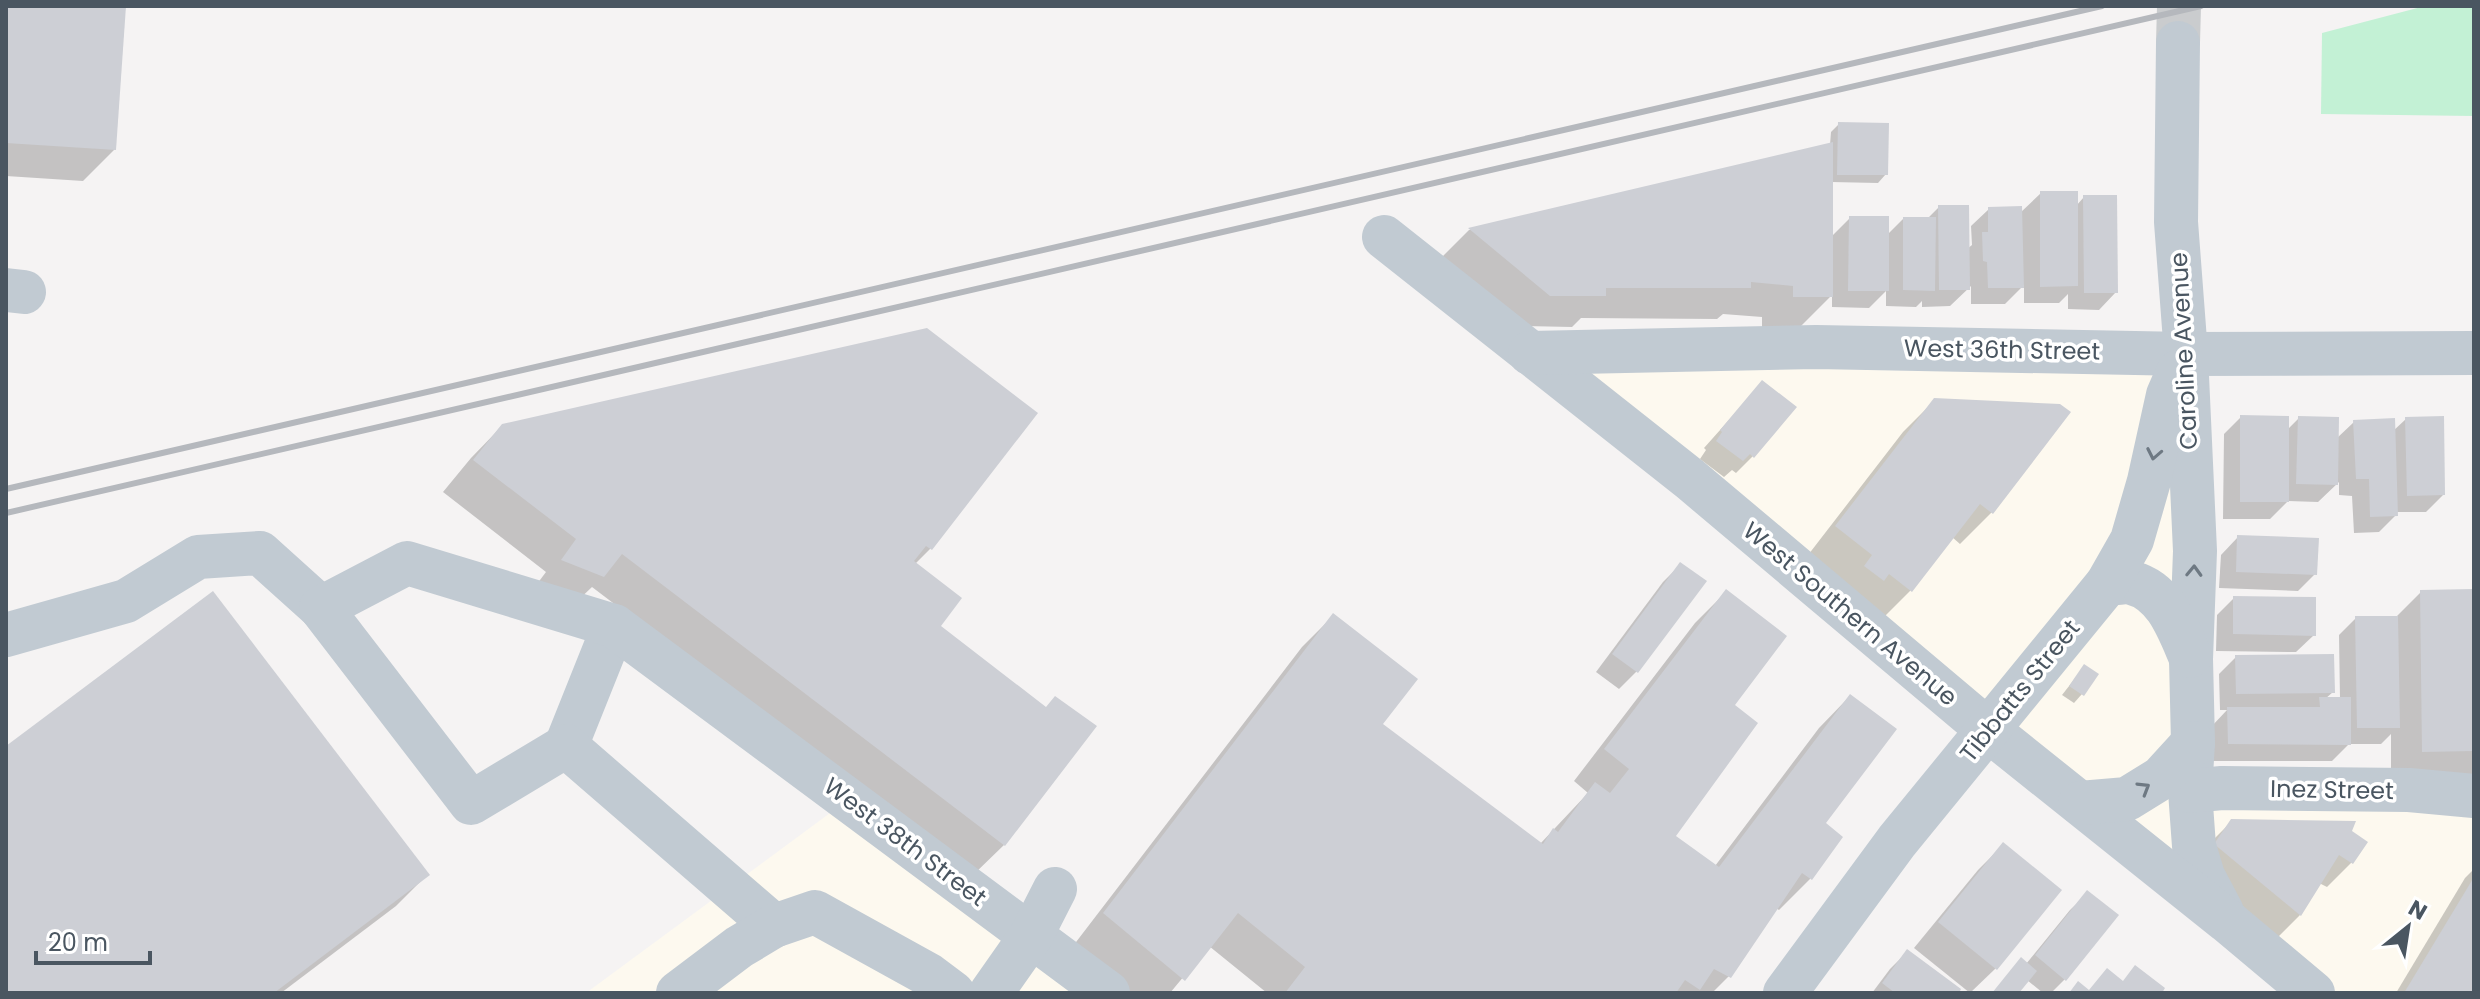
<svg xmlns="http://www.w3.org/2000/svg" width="2480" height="999" viewBox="0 0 2480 999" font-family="Poppins,sans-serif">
<rect width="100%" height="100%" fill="#f5f3f3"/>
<g fill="#fdf9ef">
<path d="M1530 353 2186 354 2190 790 2474 796V993H2313Z"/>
<path d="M849 799 1108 993H586Z"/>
</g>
<path fill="#c3f1d5" d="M2425 6H2474V116L2321 114 2322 33Z"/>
<g fill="#0003">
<path d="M6 6H124L115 149 83 181 6 176Z"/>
<path d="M1839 124 1886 174 1878 183 1831 182V237L1850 218 1887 235 1903 219H1927L1939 207 1967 249 1972 245 1971 226 1989 209 2020 213 2041 193 2076 206 2084 197 2116 292 2099 310 2068 309V294L2059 303H2024V285L2005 304H1971V286L1950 306 1922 307V301L1916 307 1886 306V291L1869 308 1832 307V295L1799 328H1762V317L1723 314 1717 319 1581 318 1572 327 1518 326 1438 261 1469 230 1830 145 1831 132Z"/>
<path d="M1762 383 1753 456 1736 473 1732 470 1724 477 1700 459 1706 450 1704 448Z"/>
<path d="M1935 400 1992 512 1960 544 1952 537 1910 591 1879 622 1805 559 1903 432Z"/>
<path d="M1035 413 930 549 915 564 938 627 1004 845 972 876 592 587 570 608 531 592 546 572 443 492 471 458 503 425Z"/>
<path d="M2241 417 2287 430 2299 418 2336 439 2354 422 2393 431 2406 419 2443 495 2426 512H2396V515L2379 532 2354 533 2352 496 2339 495V482L2318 502 2288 501 2270 519H2223L2224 434Z"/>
<path d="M2238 537 2315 574 2298 591 2219 588 2221 555Z"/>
<path d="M1681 564 1704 581 1636 672 1619 689 1596 672 1663 582Z"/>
<path d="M2474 591V781L2391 782V734L2381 744H2349L2332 761H2211V727L2227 710H2220L2219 674 2236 657 2333 692 2325 699H2340L2339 635 2356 618H2395L2421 592Z"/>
<path d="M1726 592 1732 705 1674 837 1715 866 1819 728 1850 696 1810 879 1779 910 1776 908 1729 976 1712 993H1267L1209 946 1170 993H1131L1073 946 1302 647 1333 616 1380 724 1540 844 1588 793 1574 781 1695 623Z"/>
<path d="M2234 598 2314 635 2296 652 2216 651 2217 615Z"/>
<path d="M2084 667 2082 694 2074 703 2062 695Z"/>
<path d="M6 749 427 875 396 906 281 993H6Z"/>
<path d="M2232 821 2349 831 2352 862 2327 887 2319 883 2300 915 2275 940 2190 870 2206 847Z"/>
<path d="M2003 845 2059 890 1995 969 1970 993 1914 948 1978 870Z"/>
<path d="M2474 869V993H2396L2465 878Z"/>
<path d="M2088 893 2065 979 2051 993H2043L2027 980 2017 993H1993L2026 964 2070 910Z"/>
<path d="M1907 952 1956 993H1872L1890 969Z"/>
</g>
<g fill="#cdcfd5">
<path d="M6 6H126L116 150 6 143Z"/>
<path d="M1838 122 1889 123 1888 175H1837Z"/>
<path d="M1833 142V297H1793V286L1751 282V288H1606V296H1550L1468 228Z"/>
<path d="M2040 191H2078V286L2040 287Z"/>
<path d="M2083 195H2117L2118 293H2084Z"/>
<path d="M1938 205H1969L1970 290H1939Z"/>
<path d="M2022 206 2024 288H1988L1987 262 1983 261 1982 232H1988V207Z"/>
<path d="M1849 216H1889V291H1848Z"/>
<path d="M1903 217H1936L1935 291 1903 290Z"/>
<path d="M927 328 1038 413 932 550 926 546 914 561 962 598 941 626 1046 707 1055 696 1097 726 1005 846 622 554 604 577 561 560 576 539 473 460 502 424Z"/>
<path d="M1762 380 1797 407 1754 458 1750 454 1743 461 1716 441 1722 432 1720 430Z"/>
<path d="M1934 398 2060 404 2071 412 1993 514 1980 504 1912 592 1889 574 1884 581 1864 566 1872 555 1835 526Z"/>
<path d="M2240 415 2289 416V502H2240Z"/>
<path d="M2298 416 2339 417 2338 485 2296 484Z"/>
<path d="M2444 416 2445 495 2407 496 2405 417Z"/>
<path d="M2395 418 2398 516 2370 517 2369 479H2356L2353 420Z"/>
<path d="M2237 535 2319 538 2317 575 2236 572Z"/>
<path d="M1680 562 1707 581 1638 673 1612 654Z"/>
<path d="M1726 589 1787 636 1735 705 1758 723 1676 836 1719 867 1850 694 1897 729 1826 823 1843 837 1812 880 1802 873 1731 978 1714 969 1700 990 1685 980 1676 993H1285L1305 967 1238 913 1185 981 1103 913 1333 613 1418 679 1383 724 1543 844 1553 828 1558 832 1595 782 1610 793 1629 769 1604 749Z"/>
<path d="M2474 589V751L2422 752 2420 590Z"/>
<path d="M213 591 430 875 274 993H6V746Z"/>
<path d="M2233 596 2316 597V636L2233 634Z"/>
<path d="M2355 616H2398L2400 728H2357Z"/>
<path d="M2334 654 2335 693 2236 694 2235 655Z"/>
<path d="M2084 664 2099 674 2084 696 2069 686Z"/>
<path d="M2319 697H2351V745L2228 744 2227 707H2320Z"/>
<path d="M2231 819 2356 821 2352 831 2368 842 2353 864 2339 855 2301 916 2214 844Z"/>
<path d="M2003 842 2062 890 1997 970 1938 922Z"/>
<path d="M2474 877V993H2404Z"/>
<path d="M2087 890 2119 915 2066 981 2035 955Z"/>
<path d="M1907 949 1961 989 1959 993H1895L1882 983Z"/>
<path d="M2021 957 2037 971 2019 993H1992Z"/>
<path d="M2135 965 2165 988 2162 993H2069L2078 981 2089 990 2107 968 2123 981Z"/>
</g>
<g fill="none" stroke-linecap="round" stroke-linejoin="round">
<path stroke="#caccce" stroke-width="44" stroke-dasharray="44 22" stroke-linecap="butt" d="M2178 43 2179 6"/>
<g stroke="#c1cad2" stroke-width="44">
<path d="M2178 43 2176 222 2186 354 2195 551 2191 659 2193 743 2190 791 2194 846 2203 876 2222 912"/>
<path d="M1384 237 1690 479 1988 730 2227 921 2313 993"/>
<path d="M6 290 24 292"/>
<path d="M1530 353 1816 347 2186 354 2474 353"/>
<path d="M2107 584C2114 584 2125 581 2132 583 2165 591 2178 628 2190 656"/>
<path d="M6 635 126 601 198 557 260 553 321 608"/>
<path d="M566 746 614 626"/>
<path d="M2190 791 2222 788 2409 790 2474 796"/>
<path d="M2080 803 2127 799 2161 778 2193 743"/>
<path d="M774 926 566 746 471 803 321 608 407 563 614 626 1108 993"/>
<path d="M678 993 739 947 774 926 815 912 929 975 953 993"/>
<path d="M991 993 1031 936 1055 889"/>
<path d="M1785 993 1897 841 2107 584 2132 540 2149 481 2168 395 2178 372"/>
</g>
<g stroke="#b5b8bd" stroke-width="6">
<path d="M6 489 2102 6"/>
<path d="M6 513 2201 6"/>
</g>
</g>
<defs><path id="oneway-chevron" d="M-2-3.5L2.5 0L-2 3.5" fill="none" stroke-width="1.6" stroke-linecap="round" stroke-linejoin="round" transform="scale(2)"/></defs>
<g stroke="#6e7983">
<use href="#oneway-chevron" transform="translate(2154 454) rotate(101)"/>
<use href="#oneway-chevron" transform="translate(2194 571) rotate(-88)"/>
<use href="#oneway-chevron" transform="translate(2144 788) rotate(-31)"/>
</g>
<g text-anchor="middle" stroke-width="7" stroke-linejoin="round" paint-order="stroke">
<g font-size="24" fill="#4a5661" stroke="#fff">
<text transform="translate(2002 350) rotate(1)" y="8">West 36th Street</text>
<text transform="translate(2184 351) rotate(-93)" y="8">Caroline Avenue</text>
<text transform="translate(1850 614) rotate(40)" y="8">West Southern Avenue</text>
<text transform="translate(2020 691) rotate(-51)" y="8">Tibbatts Street</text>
<text transform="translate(2332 790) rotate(1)" y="8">Inez Street</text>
<text transform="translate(905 842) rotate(37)" y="8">West 38th Street</text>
</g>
</g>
<rect width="2480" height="999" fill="none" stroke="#4a5661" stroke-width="16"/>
<g transform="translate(2408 927) rotate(30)" stroke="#ffffff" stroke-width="6" paint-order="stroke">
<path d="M0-6L14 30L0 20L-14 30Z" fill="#4a5661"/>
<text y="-12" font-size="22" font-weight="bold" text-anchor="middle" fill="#4a5661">N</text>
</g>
<path d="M36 951v12h114v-12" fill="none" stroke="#4a5661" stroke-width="4"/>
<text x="48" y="951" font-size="24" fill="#4a5661" stroke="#ffffff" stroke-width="6" paint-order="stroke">20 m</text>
</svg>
